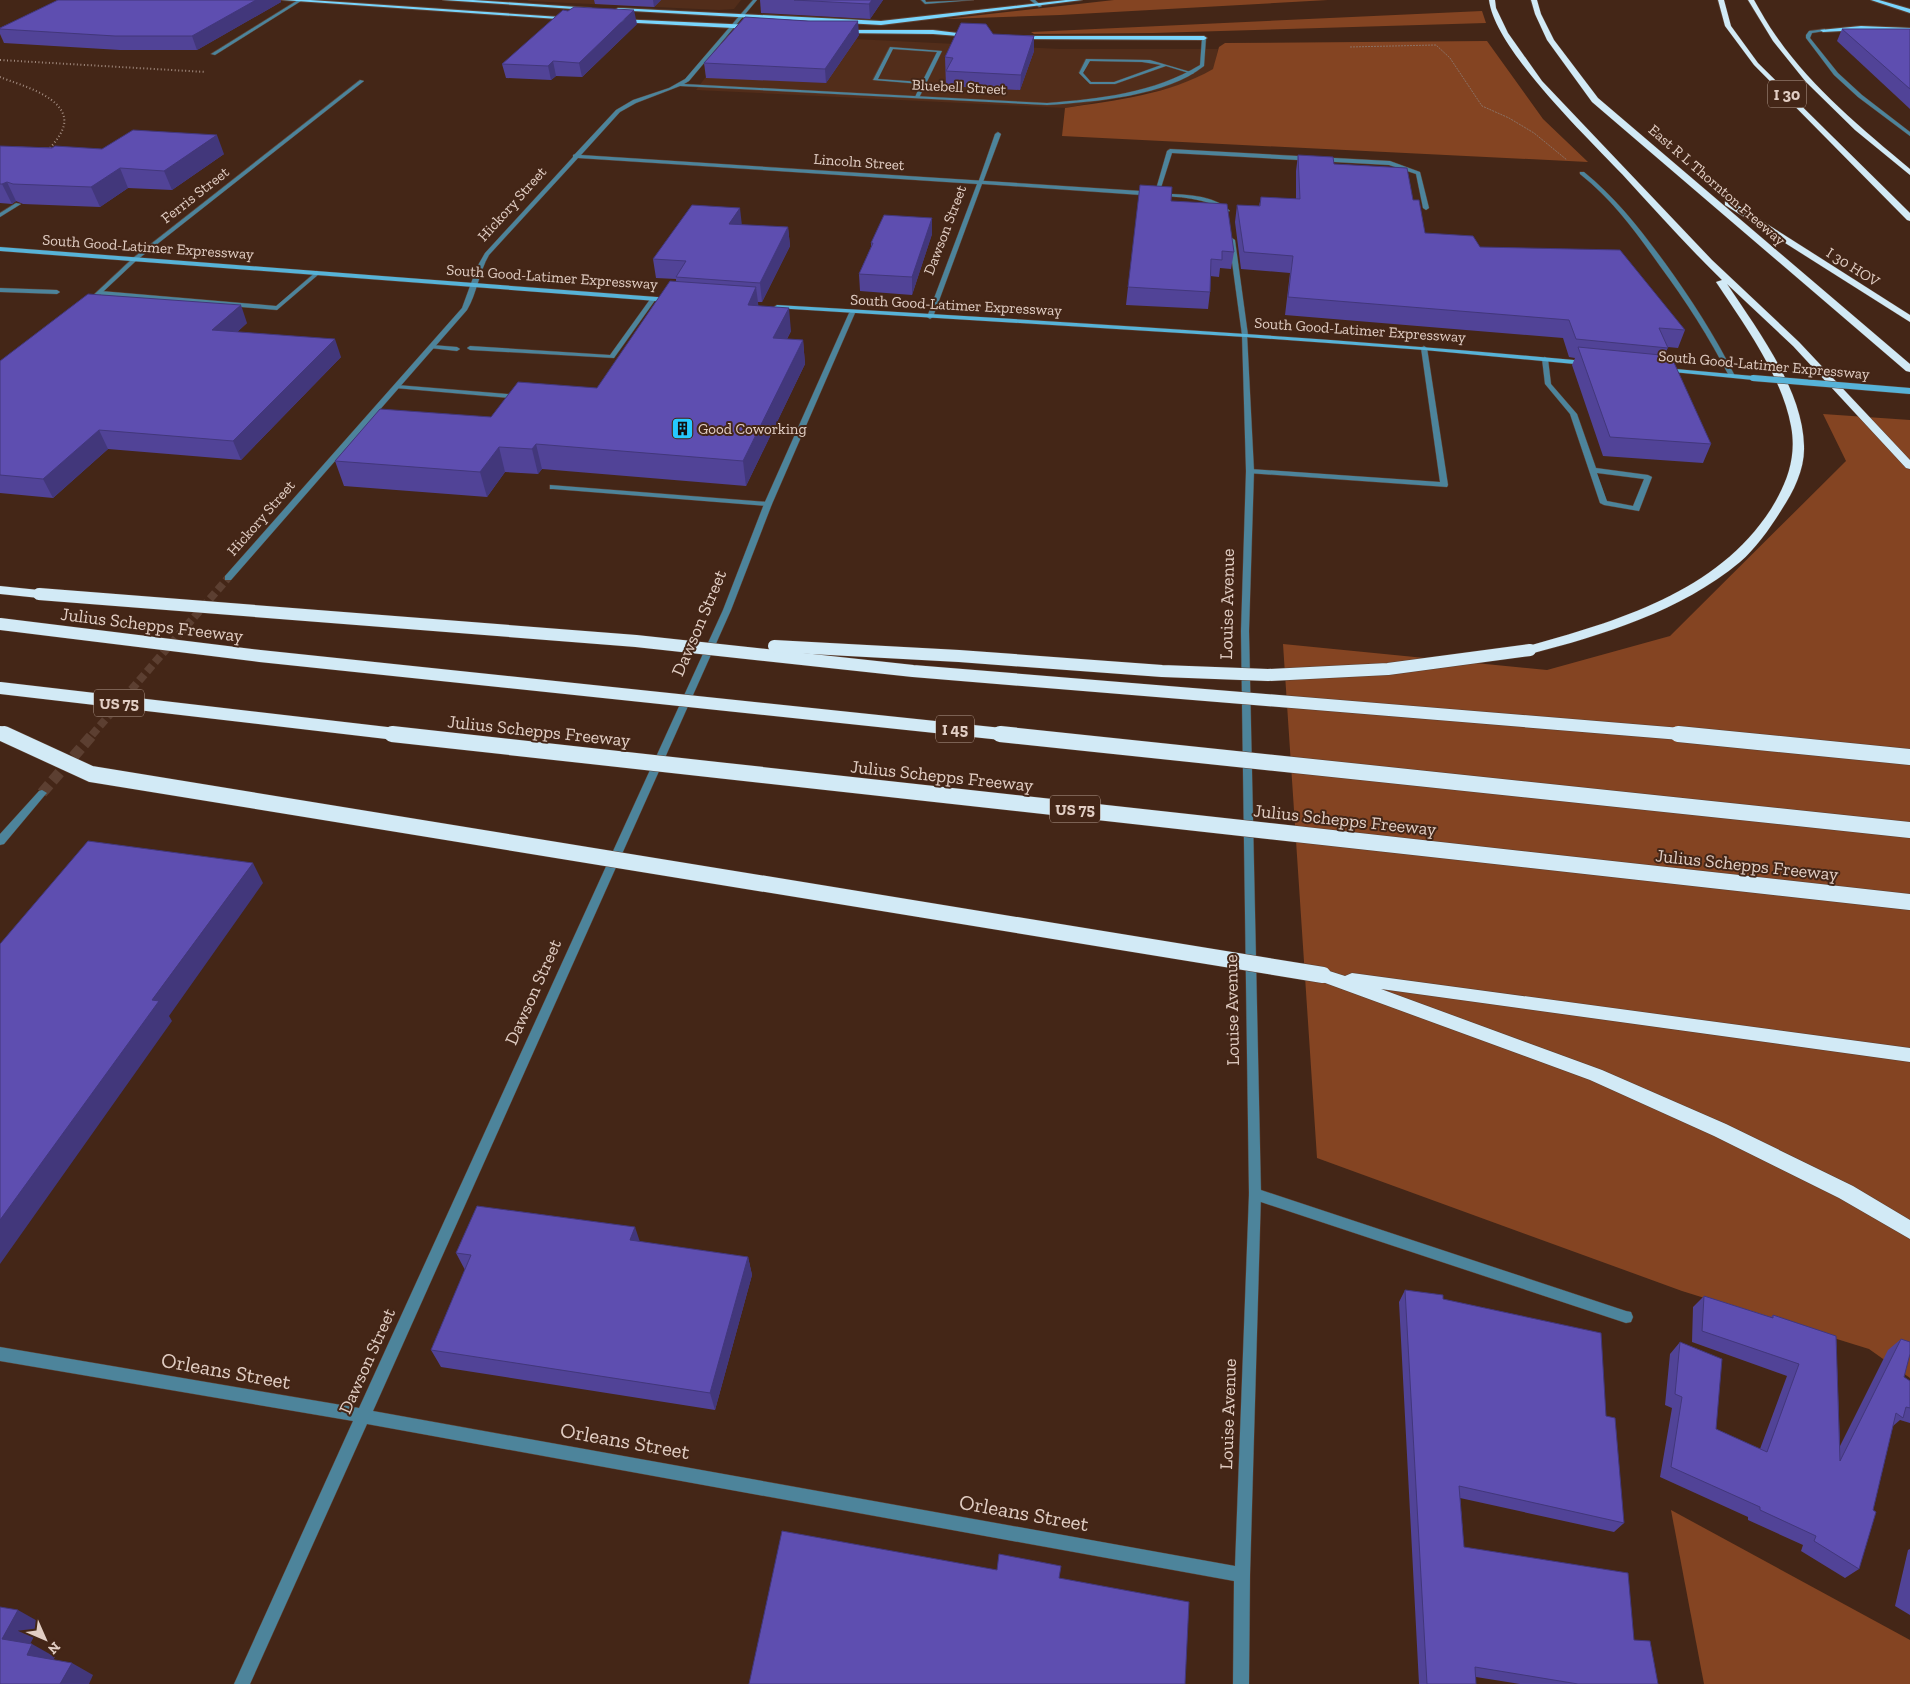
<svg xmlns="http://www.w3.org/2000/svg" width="1910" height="1684" viewBox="0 0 1910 1684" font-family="'Zilla Slab',serif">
<rect width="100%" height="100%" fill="#442617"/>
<g fill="#522d1a">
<path d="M529 0H741L734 9 719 10 527 1Z"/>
<path d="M752 34 1060 49H1218L1214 69 1192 81 1167 89 1065 108 696 90 737 35Z"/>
</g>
<g fill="#844422">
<path d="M1114 0H1328L1060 15 945 19Z"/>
<path d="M1482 11 1486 23 1153 33 1034 34 1031 32Z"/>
<path d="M1487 41 1543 119 1588 162 1062 136 1065 108C1116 100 1168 95 1213 69L1219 47 1225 43Z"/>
<path d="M1823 414 1910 420V1378L1869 1349 1682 1291 1317 1158 1283 644 1547 670 1670 636 1846 461Z"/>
<path d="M1671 1510 1910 1640V1684H1704Z"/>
</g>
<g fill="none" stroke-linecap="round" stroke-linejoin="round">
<path stroke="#5c3f31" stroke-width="8" stroke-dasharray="8 4" stroke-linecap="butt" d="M92 735 228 578"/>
<path stroke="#5c3f31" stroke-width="11" stroke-dasharray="11 5" stroke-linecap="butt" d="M42 793 93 734"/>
<defs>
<g id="service">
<path d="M921 0H925L926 2 974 0 925 4Z"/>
<path d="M890 47 942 51 919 98 915 97 921 84 873 80ZM893 49 937 52 922 82 878 79Z"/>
<path d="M1086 59 1150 60 1194 73 1192 74 1166 66 1115 84H1090L1079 73ZM1090 61 1142 62 1161 65 1114 82H1091L1083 73Z"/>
<path d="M360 80 364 81 137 260H133V258Z"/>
<path d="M998 132 1001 134 983 182 978 183 995 134Z"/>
<path d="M1170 149 1390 161 1420 172 1429 208 1426 210 1423 208 1416 174 1389 165 1172 153 1159 194C1181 194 1214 194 1230 211L1225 212C1210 198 1174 196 1154 196L1167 151Z"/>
<path d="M1580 172H1584C1616 198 1640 229 1665 263 1691 299 1715 336 1735 376L1734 377 1729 376C1709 337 1686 301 1660 266 1636 232 1613 200 1580 174Z"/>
<path d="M16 203 21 204 0 217V213Z"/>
<path d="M1232 238 1235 240 1248 335 1245 337 1242 335 1229 240Z"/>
<path d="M317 271 320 273 319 274 277 310 101 295 98 293 101 291 276 306Z"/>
<path d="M0 288 57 290 60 292 57 294 0 292Z"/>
<path d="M653 297 656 299 614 358 470 350 467 348 470 346 610 355 651 298Z"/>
<path d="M432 345 457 347 460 349 457 351 430 348V346Z"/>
<path d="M1424 346 1427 348 1448 485 1447 487 1247 473V469H1250L1440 482 1421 348Z"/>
<path d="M1545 357 1548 359 1551 384 1577 414 1596 468 1648 475 1652 477 1639 511 1604 505 1600 503 1570 414 1545 384 1542 359ZM1597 473 1644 479 1633 506 1607 501Z"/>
<path d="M397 385 520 395 523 397 520 399 395 388 394 387Z"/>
<path d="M550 485 768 502 772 504 768 506 553 489H550Z"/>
<path d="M1255 1188 1626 1311 1631 1312 1633 1317 1631 1322 1626 1323 1255 1200 1251 1198 1249 1194 1251 1190Z"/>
</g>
<g id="minor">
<path d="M298 0 301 1 215 55 211 54Z"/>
<path d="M753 0H757L689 81 684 84 1047 103C1099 99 1154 93 1200 65L1202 38 1204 37 1206 38 1204 66C1167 96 1094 102 1047 105L680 86 636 103 620 112 581 155 1141 191 1144 193 1141 195 982 184 933 317 930 319 927 317 977 184 578 158 489 255C479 272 477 293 467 310L231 580H225V576L462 308 477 267 485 253 573 157V155L575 154 616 110 633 100 669 88 685 79Z"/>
<path d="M1030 0H1035L1042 6 1039 7Z"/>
<path d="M133 258 138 259 90 304H86V302Z"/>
<path d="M852 311 855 313 772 504 731 610 373 1411 1235 1566 1249 1194 1241 631 1246 471 1242 335 1247 334 1254 471 1249 631 1261 1194 1250 1575 1249 1684H1233L1234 1581 367 1424 250 1684H234L353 1421 0 1361V1347L359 1408 723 610 764 504 849 313Z"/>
<path d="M42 790 47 793 45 795 4 844 0 845V834L39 791Z"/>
</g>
<path id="tertiary" d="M1825 29V31L1812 33 1810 38 1838 73 1862 95 1910 132V136L1858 97 1834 75 1806 38V35L1809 31Z"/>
<g id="secondary">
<path d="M0 247 670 298 673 300 670 302 0 251Z"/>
<path d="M777 305C1047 321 1316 336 1585 361L1588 363 1585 365 1424 350 1245 337 775 308 774 307Z"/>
<path d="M1665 368 1753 376 1756 378 1753 380 1663 371V369Z"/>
</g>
<g id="primary">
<path d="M282 0H310L575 18 572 20Z"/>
<path d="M443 0H473L591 8 588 10Z"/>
<path d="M1066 0H1082L881 25 615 10 618 8 881 21Z"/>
<path d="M1871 0H1879L1910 9V13Z"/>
<path d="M617 19 752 25 755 27 752 29 619 22Z"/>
<path d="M1861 26 1910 28V32L1861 30 1823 32 1820 30Z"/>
<path d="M842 30H933L974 35 971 37 933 34 840 33Z"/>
<path d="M1017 36H1204L1207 38 1204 40 1019 39Z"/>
</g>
<g id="motorway">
<path d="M1489 0H1495L1496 8 1508 33 1542 81 1712 260 1799 342 1910 460V469L1906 468 1793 346 1727 284C1757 329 1803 390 1804 446 1805 468 1794 491 1782 509 1770 528 1757 547 1740 562 1681 611 1603 635 1530 654L1525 653 1524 650 1525 647C1617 621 1717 593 1771 509 1787 483 1797 457 1791 426 1782 376 1744 324 1716 282L1722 280C1687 246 1655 210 1622 174 1587 137 1495 49 1489 0Z"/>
<path d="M1531 0H1537L1541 14 1554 40 1598 98 1910 364V372L1906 371 1592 102 1547 40 1535 14Z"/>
<path d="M1718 0H1724L1731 26 1758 63 1910 213V221L1907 220 1754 65 1725 26Z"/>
<path d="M1748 0H1754C1761 12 1768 25 1776 36 1812 88 1862 129 1910 169V175L1855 130 1806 82 1773 41Z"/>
<path d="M1725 201H1731L1910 315V322L1725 205Z"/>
<path d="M0 586 39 590 45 594 39 598 0 594Z"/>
<path d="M1323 969 1345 976 1352 973 1910 1048V1062L1381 989 1602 1070 1726 1124 1853 1186 1910 1220V1239L1839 1198 1714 1136 1590 1080 1317 980 1315 975 1317 970Z"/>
</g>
</defs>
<use href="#service" stroke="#5d4133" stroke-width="1"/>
<use href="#minor" stroke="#5d4133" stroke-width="1"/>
<use href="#tertiary" stroke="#5d4133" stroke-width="1"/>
<use href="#secondary" stroke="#5d4133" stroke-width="1"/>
<use href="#primary" stroke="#5d4133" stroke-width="2"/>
<use href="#motorway" stroke="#5d4133" stroke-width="1"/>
<path stroke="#8b7164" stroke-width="1" stroke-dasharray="2 1" stroke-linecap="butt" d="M1350 47 1436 45 1450 58 1482 106 1509 118 1534 133 1567 160"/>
<use href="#service" fill="#4d849b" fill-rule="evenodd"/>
<use href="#minor" fill="#4d849b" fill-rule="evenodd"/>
<use href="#tertiary" fill="#4d849b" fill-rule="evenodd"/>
<use href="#secondary" fill="#57b3d8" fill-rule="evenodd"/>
<use href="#primary" fill="#79d5fc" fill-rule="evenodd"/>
<use href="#motorway" fill="#d2eaf6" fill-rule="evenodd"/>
<g stroke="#a38c80" stroke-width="2" stroke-dasharray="1 2.5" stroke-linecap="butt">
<path d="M0 60 206 72"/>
<path d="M0 77C19 85 69 97 64 125 61 137 50 148 42 157"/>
</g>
<defs>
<path id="secondary-bridge" d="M1753 378 1910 391"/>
<g id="motorway-bridge-far1">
<path d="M39 594 636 641 913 671 1693 735"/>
<path d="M0 624 260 656 1011 735"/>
<path d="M774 646 959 656 1162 671 1268 675 1388 669 1530 650"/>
<path d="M0 688 404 735"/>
<path d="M0 732 7 735"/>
</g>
<g id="motorway-bridge">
<path d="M4 734 91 774 1323 975"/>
<path d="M392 734 1910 902"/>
<path d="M1000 734 1910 830"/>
<path d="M1678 734 1910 757"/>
</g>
</defs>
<use href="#secondary-bridge" stroke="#5d4133" stroke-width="7" stroke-linecap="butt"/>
<use href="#motorway-bridge-far1" stroke="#5d4133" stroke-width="13" stroke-linecap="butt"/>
<use href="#motorway-bridge" stroke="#5d4133" stroke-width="17" stroke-linecap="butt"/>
<use href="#secondary-bridge" stroke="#57b3d8" stroke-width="6"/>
<use href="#motorway-bridge-far1" stroke="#d2eaf6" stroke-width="12"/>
<use href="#motorway-bridge" stroke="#d2eaf6" stroke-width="16"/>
</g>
<g fill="#514397">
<path d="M58 0H281V2L197 50H120L4 43 0 34V28Z"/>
<path d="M594 0H661L654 7 595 4Z"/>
<path d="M760 0H883L870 19 761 13Z"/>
<path d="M637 24 582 77 556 76 551 80 506 78 502 64Z"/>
<path d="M1842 29H1910V109L1837 41Z"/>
<path d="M993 34 1034 36V51L1020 90 946 86 945 57Z"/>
<path d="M859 35 826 83 706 78 704 63Z"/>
<path d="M0 146 102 149 224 154 172 190 128 188 100 207 23 204 16 201 12 204 0 203Z"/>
<path d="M1298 155 1334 164 1413 200 1425 233 1480 247 1685 330 1678 348 1668 347 1665 355 1711 444 1703 463 1603 456 1572 365 1575 358 1569 357 1563 338 1285 315 1290 273 1241 269 1235 222 1237 205 1259 206 1261 197 1296 199V171Z"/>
<path d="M1171 201 1234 252 1231 269 1220 268 1219 277 1210 276V292L1208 309 1126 305 1128 287Z"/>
<path d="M932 218V234L912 295 860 291 859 274 871 247V243Z"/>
<path d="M742 225 788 227 790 246 762 302H758V306L791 331 787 339 803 340 805 364 746 486 542 469 538 474 505 472 487 497 344 486 335 461 597 388 676 281V279L656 278 653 259Z"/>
<path d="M247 323 237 332 341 357 241 460 108 449 53 498 0 493V361Z"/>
<path d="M640 1242 748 1257 752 1275 715 1410 441 1367 431 1350 465 1270 456 1253Z"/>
<path d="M1405 1290 1443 1299 1606 1416 1624 1523 1614 1532 1460 1498 1464 1547 1634 1640 1658 1684H1520L1476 1677V1684H1419L1399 1302Z"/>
<path d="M1704 1296 1771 1317 1773 1315 1836 1336 1840 1446 1888 1350 1901 1339 1904 1377 1910 1381V1423L1900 1420 1893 1426 1859 1569 1845 1578 1801 1551 1803 1545 1748 1520V1517L1660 1477 1672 1408 1665 1405 1670 1354 1680 1342 1716 1429 1760 1449 1787 1376 1692 1342 1693 1307Z"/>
<path d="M1910 1549V1615L1895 1606 1908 1550Z"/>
</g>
<g fill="#42377b">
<path d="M256 0H281V2L197 50 192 36Z"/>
<path d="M653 0H661L654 7Z"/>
<path d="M872 0H883L870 19 869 4Z"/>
<path d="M634 10 637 24 582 77 579 63Z"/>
<path d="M858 21 859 35 826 83 825 69Z"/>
<path d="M1034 36V51L1020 90 1021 75Z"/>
<path d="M553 61 556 76 551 80 548 66Z"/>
<path d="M217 135 224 154 172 190 164 171Z"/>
<path d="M120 168 128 188 100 207 91 187Z"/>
<path d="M7 182 16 201 12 204 2 184Z"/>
<path d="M740 208 742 226 729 224Z"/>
<path d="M932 218V234L912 295V277Z"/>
<path d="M788 227 790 246 762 302 760 283Z"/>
<path d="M756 287 759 310 748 305Z"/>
<path d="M241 305 247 323 220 348 212 330Z"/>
<path d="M789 308 791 331 775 362 773 338Z"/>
<path d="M335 339 341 357 241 460 233 441Z"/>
<path d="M803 340 805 364 746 486 743 461Z"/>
<path d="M99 430 108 449 53 498 43 479Z"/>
<path d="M536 444 542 469 538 474 532 449Z"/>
<path d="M499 447 505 472 487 497 480 472Z"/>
<path d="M253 863 263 883 169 1016 172 1021 0 1264V1220L152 1000Z"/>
<path d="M635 1227 641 1245 630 1240Z"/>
<path d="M748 1257 752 1275 715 1410 710 1393Z"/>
<path d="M18 1610 41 1623 26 1652 2 1639Z"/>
<path d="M32 1644 55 1657 49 1667 27 1655Z"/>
<path d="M72 1663 93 1675 89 1684H60Z"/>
</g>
<g fill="#5e4eb0" stroke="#42377b">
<path d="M58 0H256L192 36H115L0 29V28Z"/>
<path d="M794 0H872L869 4Z"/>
<path d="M574 7 634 10 579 63 553 61 548 66 502 64 563 10 568 11Z"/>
<path d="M745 17 808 21H858L825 69 704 63Z"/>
<path d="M961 23 986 24 993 34 1034 36 1021 75 946 71 953 58 945 57Z"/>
<path d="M1842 29H1910V89Z"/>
<path d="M133 130 217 135 164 171 120 168 91 187 13 184 7 182 2 184H0V146L52 148 55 146 102 149Z"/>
<path d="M1298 155 1333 157 1334 164 1407 168 1413 200H1419L1425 233 1473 236 1480 247 1620 250 1685 330 1659 328 1668 348 1576 339 1569 320 1288 297 1293 256 1244 252 1237 205 1260 206 1261 197 1300 199Z"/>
<path d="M1140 185 1172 187 1171 201 1227 204 1234 252 1222 251V260L1211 259 1210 292 1128 287Z"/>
<path d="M692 205 740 208 729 224 788 227 760 283 676 277 686 261 653 259Z"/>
<path d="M884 215 932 218 912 277 859 274 873 243H871Z"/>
<path d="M670 281 756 287 748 305 789 308 773 338 803 340 743 461 536 444 532 449 499 447 480 472 335 461 380 409 491 417 518 382 597 388Z"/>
<path d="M88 294 241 305 212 330 335 339 233 441 99 430 43 479 0 475V361Z"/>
<path d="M1578 347 1671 356 1711 444 1610 437Z"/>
<path d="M88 841 253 863 152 1000 159 1001 0 1220V944Z"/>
<path d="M477 1206 635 1227 630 1240 748 1257 710 1393 431 1350 471 1255 456 1253Z"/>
<path d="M1405 1290 1443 1295V1299L1601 1333 1606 1416 1615 1418 1624 1523 1459 1486 1464 1547 1628 1573 1634 1640 1650 1641 1658 1684H1578L1475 1667 1476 1684H1427Z"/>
<path d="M1704 1296 1773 1318V1315L1836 1336 1840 1461 1901 1339 1910 1342V1354L1904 1377 1910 1381V1408L1906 1407 1903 1418 1896 1413 1873 1510 1876 1512 1859 1569 1814 1541 1816 1536 1760 1510V1507L1671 1467 1682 1397 1675 1394 1680 1342 1722 1359 1716 1429 1767 1452 1799 1364 1702 1331Z"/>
<path d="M782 1531 997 1570 999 1554 1061 1566 1059 1578 1189 1602 1185 1684H749Z"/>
<path d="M0 1607 18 1610 2 1639 32 1644 27 1655 72 1663 60 1684H0Z"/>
</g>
<defs>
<symbol id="building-square" viewBox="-11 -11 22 22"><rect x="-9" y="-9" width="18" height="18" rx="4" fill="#26c9fe" stroke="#442617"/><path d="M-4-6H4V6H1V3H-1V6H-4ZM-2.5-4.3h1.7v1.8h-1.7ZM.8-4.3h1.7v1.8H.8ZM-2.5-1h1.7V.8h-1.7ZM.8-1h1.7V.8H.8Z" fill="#111"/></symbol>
</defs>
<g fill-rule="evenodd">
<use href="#building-square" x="670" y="416" width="25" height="25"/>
</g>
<g text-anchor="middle" stroke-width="4" stroke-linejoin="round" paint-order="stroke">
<g font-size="15" fill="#e2cec4" stroke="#442617">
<text transform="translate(959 87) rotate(3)" y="5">Bluebell Street</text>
<text transform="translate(859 162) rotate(4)" y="5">Lincoln Street</text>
<text transform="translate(1717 185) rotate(41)" y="5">East R L Thornton Freeway</text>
<text transform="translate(195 195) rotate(-38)" y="5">Ferris Street</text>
<text transform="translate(512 204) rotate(-48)" y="5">Hickory Street</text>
<text transform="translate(945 230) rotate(-69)" y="5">Dawson Street</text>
<text transform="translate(148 247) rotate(4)" y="5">South Good-Latimer Expressway</text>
<text transform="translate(1853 267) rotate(32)" y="5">I 30 HOV</text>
<text transform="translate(552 277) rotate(4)" y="5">South Good-Latimer Expressway</text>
<text transform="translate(956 305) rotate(3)" y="5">South Good-Latimer Expressway</text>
<text transform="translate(1360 330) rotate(4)" y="5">South Good-Latimer Expressway</text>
<text transform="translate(1764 365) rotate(5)" y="5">South Good-Latimer Expressway</text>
<text transform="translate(261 518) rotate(-49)" y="5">Hickory Street</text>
</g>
<g font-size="15" fill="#e2cec4" stroke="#442617" text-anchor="start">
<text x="698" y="434">Good Coworking</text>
</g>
<g fill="#442617" stroke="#b39c90" stroke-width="1">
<rect x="1768" y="80.5" width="38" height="27" rx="4"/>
<rect x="94" y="689.5" width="50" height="27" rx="4"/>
<rect x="936" y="715.5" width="38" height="27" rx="4"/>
<rect x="1050" y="795.5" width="50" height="27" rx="4"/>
</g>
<g font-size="16" font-weight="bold" fill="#e2cec4">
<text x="1787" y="100">I 30</text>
<text x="119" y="709">US 75</text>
<text x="955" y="735">I 45</text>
<text x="1075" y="815">US 75</text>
</g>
<g font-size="18" fill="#e2cec4" stroke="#442617">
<text transform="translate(1227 604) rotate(-89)" y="6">Louise Avenue</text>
<text transform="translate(699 623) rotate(-67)" y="6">Dawson Street</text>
<text transform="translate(152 625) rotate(7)" y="6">Julius Schepps Freeway</text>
<text transform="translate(539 731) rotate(6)" y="6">Julius Schepps Freeway</text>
<text transform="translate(942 776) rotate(6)" y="6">Julius Schepps Freeway</text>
<text transform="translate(1345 820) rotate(6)" y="6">Julius Schepps Freeway</text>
<text transform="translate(1747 865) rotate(6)" y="6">Julius Schepps Freeway</text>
<text transform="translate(533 992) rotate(-66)" y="6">Dawson Street</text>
<text transform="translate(1232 1010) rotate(-91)" y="6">Louise Avenue</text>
<text transform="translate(367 1361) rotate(-66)" y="6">Dawson Street</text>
<text transform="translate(1228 1414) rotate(-88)" y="6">Louise Avenue</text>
</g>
<g font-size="21" fill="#e2cec4" stroke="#442617">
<text transform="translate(226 1371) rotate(10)" y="7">Orleans Street</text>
<text transform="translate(625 1441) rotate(10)" y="7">Orleans Street</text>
<text transform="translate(1024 1513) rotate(10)" y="7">Orleans Street</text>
</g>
</g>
<g transform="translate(45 1639) rotate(135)" stroke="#442617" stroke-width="4" paint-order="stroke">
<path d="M0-4L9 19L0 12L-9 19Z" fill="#e2cec4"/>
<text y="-8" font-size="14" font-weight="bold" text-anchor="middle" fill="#e2cec4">N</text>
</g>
</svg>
